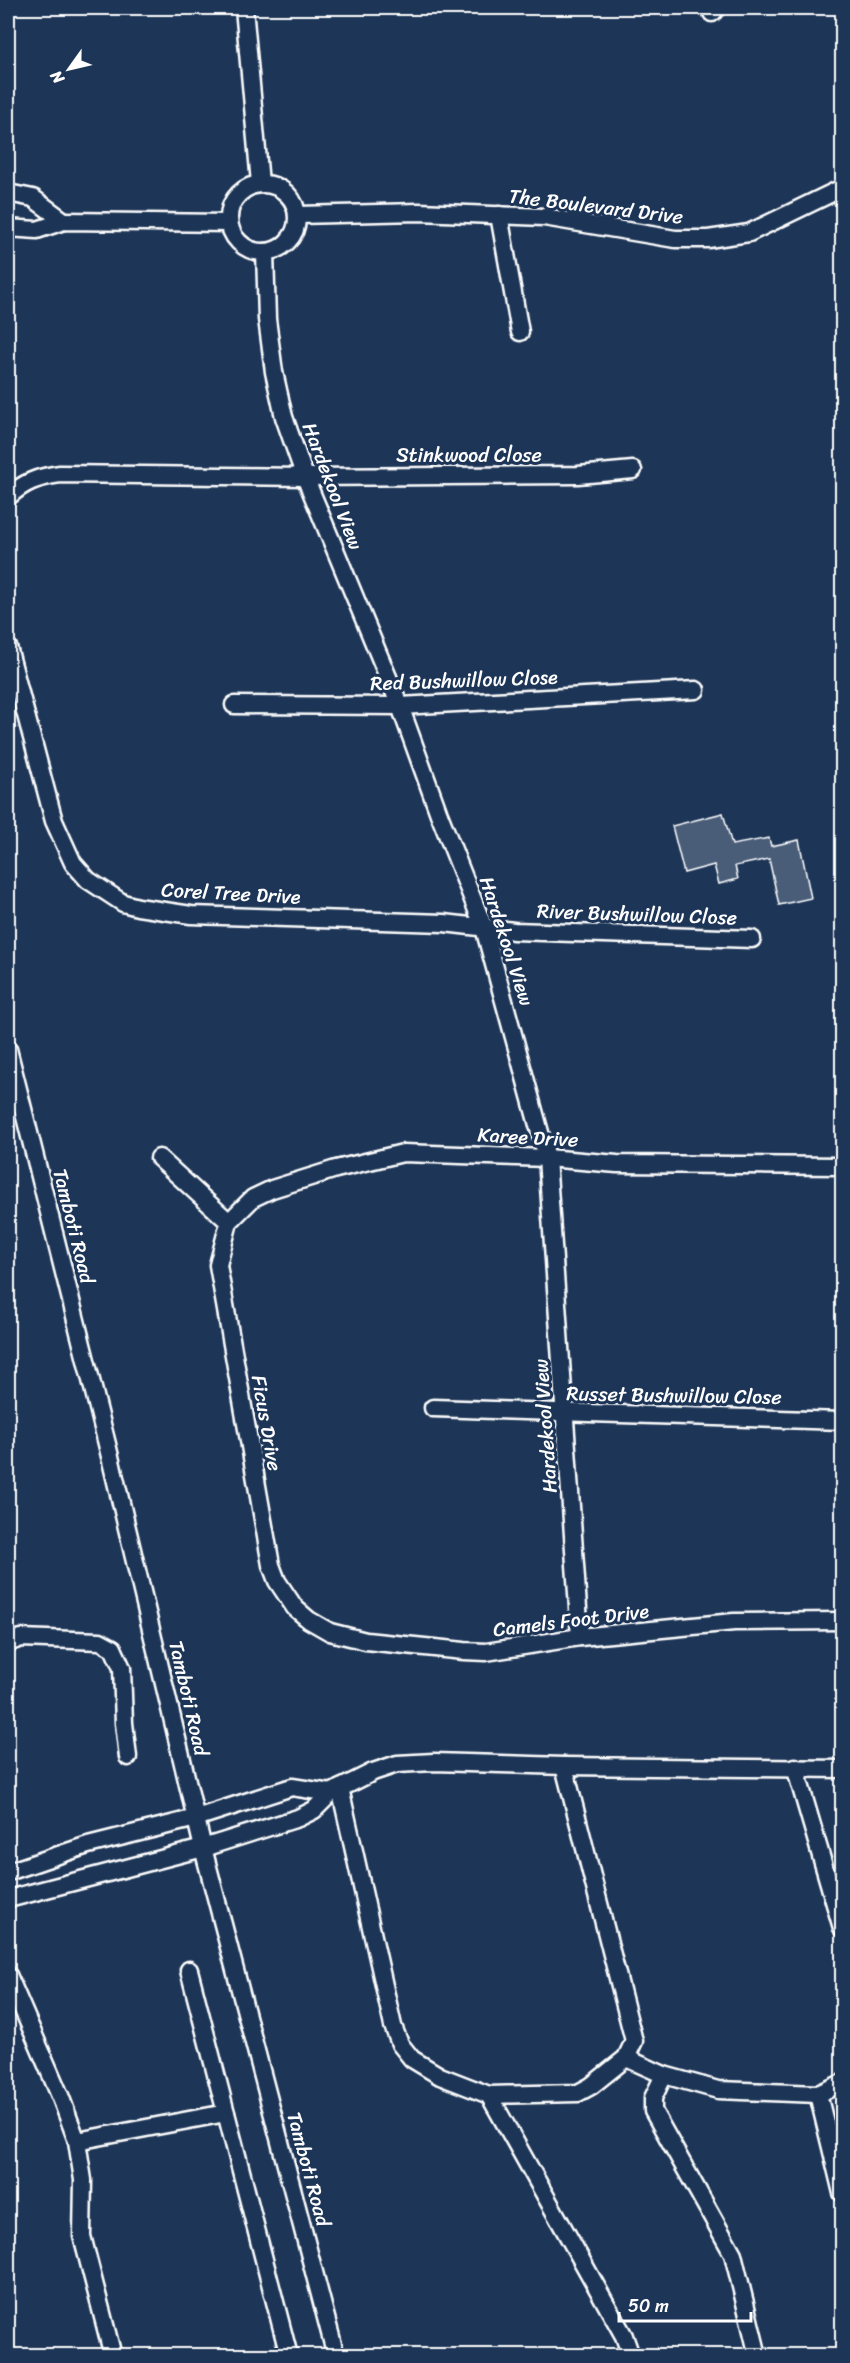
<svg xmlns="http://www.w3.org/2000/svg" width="850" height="2363" viewBox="0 0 850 2363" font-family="Sriracha,sans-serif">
<rect width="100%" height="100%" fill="#1d3557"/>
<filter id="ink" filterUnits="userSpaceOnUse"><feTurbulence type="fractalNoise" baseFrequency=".0167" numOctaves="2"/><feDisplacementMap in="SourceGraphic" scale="12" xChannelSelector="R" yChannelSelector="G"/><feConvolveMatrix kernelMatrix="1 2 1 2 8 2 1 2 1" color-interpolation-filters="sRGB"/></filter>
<g filter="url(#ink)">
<path fill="#4a5d79" stroke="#fff" stroke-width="1.5" d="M723 813 732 845 769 838 771 846 799 840 811 898 779 905 769 859 735 866 738 879 719 884 714 865 684 873 672 826Z"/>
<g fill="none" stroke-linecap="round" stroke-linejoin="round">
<defs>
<g id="street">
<path d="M244 8 260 183"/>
<path d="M712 13 717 8"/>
<circle cx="263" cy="218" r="34"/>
<path d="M8 193 33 198 64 221"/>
<path d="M298 215 419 212 544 217 675 239H708L749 233 842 188"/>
<path d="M499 215 520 332"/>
<path d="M8 228 37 230 64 221 229 223"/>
<path d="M265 252 267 319 274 372 284 417 305 477 400 706 439 814 484 928 547 1158 580 1637"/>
<path d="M8 497C24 482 38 477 60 474L305 477 578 475 633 470"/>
<path d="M8 647 54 821 73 863 88 880 123 903 138 907 191 915 444 923 514 931 752 939"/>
<path d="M234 705 400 706 696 690"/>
<path d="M8 1049 107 1444 203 1848 336 2356"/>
<path d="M159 1158 229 1222"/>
<path d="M842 1166 617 1164 547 1158 403 1153 336 1169 272 1189 253 1198 229 1222 218 1265 271 1565 277 1581 295 1608 309 1620 330 1632 366 1641 464 1651 486 1652 580 1637 734 1622 842 1621"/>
<path d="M433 1408 842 1421"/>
<path d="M8 1643 21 1638 100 1641 113 1648 122 1668 124 1723 128 1757"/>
<path d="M795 1767 842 1928"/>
<path d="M340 1788 393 2026 400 2044 412 2059 440 2076 489 2095 578 2093 591 2086 626 2058 634 2041 564 1766"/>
<path d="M8 1872 88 1845 196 1818 292 1787 331 1793"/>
<path d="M8 1899 203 1848 298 1818 314 1810 331 1793 373 1772 397 1764 434 1762 564 1766 842 1769"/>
<path d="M189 1970 289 2356"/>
<path d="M8 1975 61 2098 77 2141 83 2180 82 2236 113 2356"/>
<path d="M626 2058 664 2075 718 2090 818 2094 842 2083"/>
<path d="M664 2075 653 2098V2111L733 2254 758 2356"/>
<path d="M818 2094 842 2193"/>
<path d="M489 2095 624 2336 631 2356"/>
<path d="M77 2141 226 2113"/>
</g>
</defs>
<use href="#street" stroke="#fff" stroke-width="21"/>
<path stroke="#fff" stroke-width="3" stroke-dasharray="1.5 4.5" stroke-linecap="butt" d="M212 2356 269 2350"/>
<use href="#street" stroke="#1d3557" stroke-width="16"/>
</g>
</g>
<g text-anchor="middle" stroke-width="6" stroke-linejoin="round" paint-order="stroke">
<g font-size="20" fill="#fff" stroke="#1d3557">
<text transform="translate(596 206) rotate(7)" y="7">The Boulevard Drive</text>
<text x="469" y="462">Stinkwood Close</text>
<text transform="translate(333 486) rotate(69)" y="7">Hardekool View</text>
<text transform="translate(464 680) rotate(-2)" y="7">Red Bushwillow Close</text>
<text transform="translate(231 893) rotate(3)" y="7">Corel Tree Drive</text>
<text transform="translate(637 914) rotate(2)" y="7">River Bushwillow Close</text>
<text transform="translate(507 941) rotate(72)" y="7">Hardekool View</text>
<text transform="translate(528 1137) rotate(3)" y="7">Karee Drive</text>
<text transform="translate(74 1226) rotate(76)" y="7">Tamboti Road</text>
<text transform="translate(674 1395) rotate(1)" y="7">Russet Bushwillow Close</text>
<text transform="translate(267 1423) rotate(80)" y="7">Ficus Drive</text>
<text transform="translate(545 1426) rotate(-94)" y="7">Hardekool View</text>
<text transform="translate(571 1620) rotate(-7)" y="7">Camels Foot Drive</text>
<text transform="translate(189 1698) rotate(77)" y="7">Tamboti Road</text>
<text transform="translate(309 2169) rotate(75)" y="7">Tamboti Road</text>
</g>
</g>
<rect width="850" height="2363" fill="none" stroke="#1d3557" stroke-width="30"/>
<rect x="15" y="15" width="820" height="2333" fill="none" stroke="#fff" stroke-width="2" filter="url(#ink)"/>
<g transform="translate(69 69) rotate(236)" stroke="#1d3557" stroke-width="4.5" paint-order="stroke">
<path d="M0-4.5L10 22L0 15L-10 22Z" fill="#ffffff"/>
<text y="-9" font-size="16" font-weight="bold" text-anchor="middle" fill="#ffffff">N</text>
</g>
<path d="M619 2312v9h132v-9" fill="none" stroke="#ffffff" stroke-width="3"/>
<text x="628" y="2312" font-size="18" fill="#ffffff" stroke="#1d3557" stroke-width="4.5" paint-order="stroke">50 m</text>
</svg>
